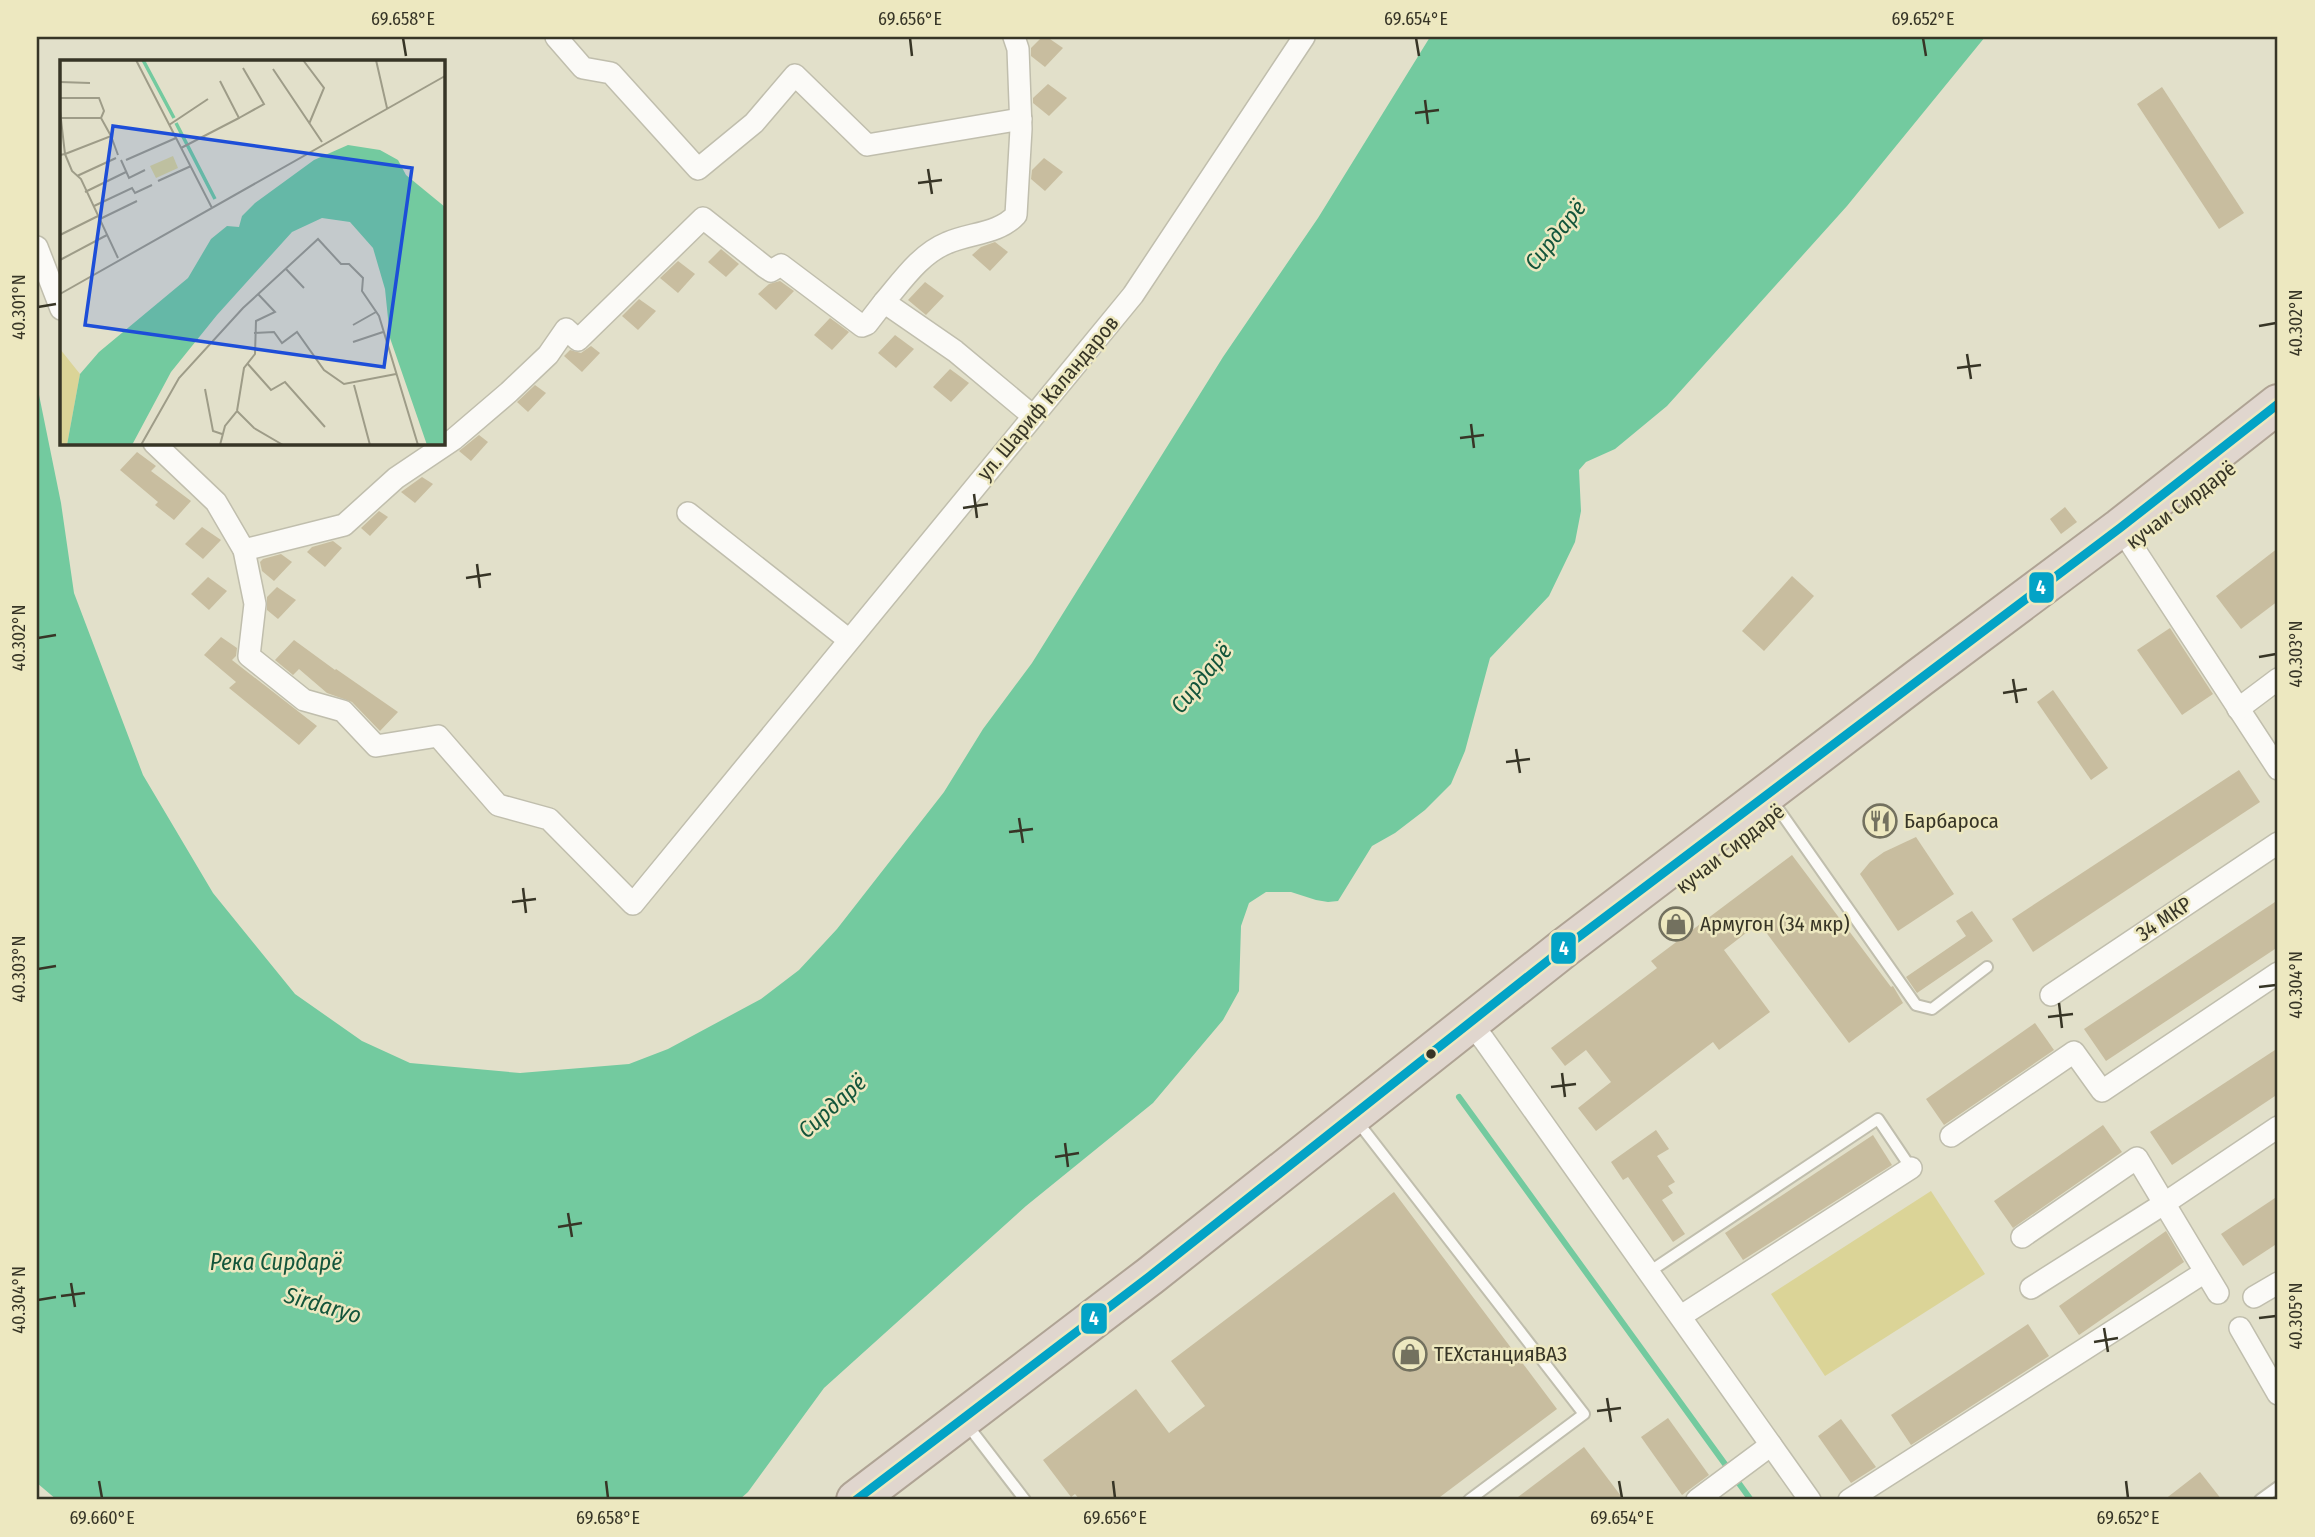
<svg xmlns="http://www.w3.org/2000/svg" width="2315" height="1537" viewBox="0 0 2315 1537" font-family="'Fira Sans Condensed',sans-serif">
<rect width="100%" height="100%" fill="#e2e0ca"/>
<path fill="#dbd497" d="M1931 1191 1985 1274 1825 1376 1771 1294Z"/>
<path fill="#73ca9f" d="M1430 37H1985L1847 206 1667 406 1615 449 1586 462 1579 470 1581 511 1575 542 1549 596 1490 658 1465 751 1451 784 1425 810 1395 833 1372 846 1338 901 1328 902 1316 900 1291 892H1266L1249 903 1241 926 1239 991 1223 1020 1153 1103 1026 1206 824 1388 748 1492 739 1500H57L37 1483V385L61 503 74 593 143 775 213 893 295 994 362 1041 410 1063 520 1073 629 1064 668 1049 761 999 799 970 837 929 944 792 983 729 1032 663 1223 357 1318 218Z"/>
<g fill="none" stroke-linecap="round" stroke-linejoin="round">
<path stroke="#73ca9f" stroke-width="6" d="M1459 1097 1751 1500"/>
</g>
<g fill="#c8bd9f">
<path d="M1042 37H1047L1063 48 1045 67 1031 56V48Z"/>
<path d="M1048 84 1067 98 1049 116 1033 103V98Z"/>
<path d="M2162 87 2244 213 2219 229 2137 104Z"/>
<path d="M1044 158 1063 172 1045 191 1031 179 1032 170Z"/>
<path d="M995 242 1008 252 990 271 972 255 981 247Z"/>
<path d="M721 249 739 264 726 277 708 262Z"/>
<path d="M678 261 695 274 678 293 660 278Z"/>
<path d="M780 281 794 291 776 310 758 294 769 284Z"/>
<path d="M925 282 944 296 926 315 908 300Z"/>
<path d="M639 299 656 311 638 330 622 316Z"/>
<path d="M830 318 849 332 832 350 814 335Z"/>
<path d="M895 335 914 349 896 368 878 353Z"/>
<path d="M591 346 600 353 582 372 564 356 570 350 581 353Z"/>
<path d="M950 369 969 383 951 402 933 387Z"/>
<path d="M535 385 546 393 528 412 517 402Z"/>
<path d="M479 435 488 442 471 461 459 451Z"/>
<path d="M137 452 156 466 151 471 191 501 174 520 155 505 158 502 120 470Z"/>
<path d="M422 477 433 484 415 503 401 492Z"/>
<path d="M2065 507 2077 522 2061 534 2050 519Z"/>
<path d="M379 511 388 517 370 536 361 528Z"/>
<path d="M202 527 221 540 203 559 185 544Z"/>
<path d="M333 541 342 548 325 567 307 552 312 547Z"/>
<path d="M2278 548V601L2241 629 2216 596Z"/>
<path d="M281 554 292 562 274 581 262 571 260 562 263 559Z"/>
<path d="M1792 576 1814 596 1764 651 1742 631Z"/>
<path d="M208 577 227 591 209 610 191 594Z"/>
<path d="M277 587 296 600 278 619 267 610V597Z"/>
<path d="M2170 628 2213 694 2182 715 2137 650Z"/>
<path d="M221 637 237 648 236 656 232 660 317 726 299 745 229 688 236 682 204 655Z"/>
<path d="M294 640 335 670 336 669 398 712 380 731 352 702 327 693 299 669 293 675 275 660Z"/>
<path d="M2053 690 2108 768 2091 780 2037 702Z"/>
<path d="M2239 770 2260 802 2033 952 2012 919Z"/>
<path d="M1916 837 1954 894 1898 931 1860 874 1870 862 1884 852Z"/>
<path d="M1792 855 1891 987 1893 986 1903 1003 1849 1043 1759 923 1724 950 1770 1012 1719 1050 1713 1042 1596 1131 1578 1108 1611 1082 1586 1050 1565 1066 1551 1048 1657 968 1651 961Z"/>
<path d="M2278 900V947L2106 1061 2084 1029Z"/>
<path d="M1972 911 1993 941 1917 993 1906 977 1966 936 1956 921Z"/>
<path d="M2035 1023 2054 1050 1944 1125 1926 1099Z"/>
<path d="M2278 1048V1094L2172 1165 2150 1132Z"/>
<path d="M2103 1125 2122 1152 2013 1228 1994 1201Z"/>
<path d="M1656 1130 1669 1149 1657 1156 1675 1182 1668 1186 1673 1193 1662 1200 1685 1234 1673 1242 1628 1177 1623 1180 1611 1162Z"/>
<path d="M1873 1135 1892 1165 1743 1260 1725 1233Z"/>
<path d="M1394 1192 1557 1409 1436 1500H1080L1075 1494 1071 1497 1043 1460 1136 1389 1169 1433 1205 1406 1171 1361Z"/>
<path d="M2278 1196V1243L2243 1266 2221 1234Z"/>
<path d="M2166 1231 2184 1262 2079 1335 2059 1306Z"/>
<path d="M2028 1324 2049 1356 1911 1445 1891 1415Z"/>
<path d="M1668 1418 1709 1475 1682 1495 1641 1437Z"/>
<path d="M1841 1419 1876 1467 1851 1483 1818 1436Z"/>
<path d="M1584 1447 1624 1500H1514Z"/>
<path d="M2200 1472 2222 1500H2164Z"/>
</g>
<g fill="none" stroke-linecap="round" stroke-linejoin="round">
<defs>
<g id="lane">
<path d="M1779 810 1916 1005 1932 1009 1987 967"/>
<path d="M1364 1130 1584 1414 1469 1500"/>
<path d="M1649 1272 1878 1119 1911 1168"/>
<path d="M972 1431 1025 1500"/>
<path d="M2260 1500 2278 1487"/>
</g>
<g id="street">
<path d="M556 37 583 68 611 73 698 169 754 123 795 75 867 145 1021 119"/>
<path d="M1014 37 1018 49 1021 129 1016 215C999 234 969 233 947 243 920 254 902 281 884 302L955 351 1033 416"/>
<path d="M37 247 61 309"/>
<path d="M154 443 216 502 244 550 255 604 249 656 304 700 343 711 376 746 438 736 498 805 549 819 633 904 1133 295 1304 37"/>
<path d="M688 513 849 640"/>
<path d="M2131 544 2278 769"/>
<path d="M244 550 344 525 396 478 454 439 509 392 548 355 566 329 578 340 703 218 765 267 771 271 781 265 862 326 867 324 884 302"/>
<path d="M2238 709 2278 679"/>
<path d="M2051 995 2278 843"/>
<path d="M1470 1023 1484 1040 1810 1500"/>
<path d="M1951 1136 2074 1052 2102 1091 2278 973"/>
<path d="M2022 1237 2137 1158 2218 1293"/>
<path d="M2031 1288 2165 1203 2278 1127"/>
<path d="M2254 1297 2278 1283"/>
<path d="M1681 1316 1911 1168"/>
<path d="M2240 1328 2278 1394"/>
<path d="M1697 1500 1771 1445"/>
<path d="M1849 1500 2205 1272"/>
</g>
<path id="highway" d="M856 1500 1150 1276 1564 948 1919 678 2120 528 2278 404"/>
</defs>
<use href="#lane" stroke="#c0bead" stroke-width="14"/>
<use href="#street" stroke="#c0bead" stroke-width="24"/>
<use href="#highway" stroke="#afa394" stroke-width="42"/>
<use href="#lane" stroke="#fbfaf7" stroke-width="10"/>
<use href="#street" stroke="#fbfaf7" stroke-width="21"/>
<use href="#highway" stroke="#e0d6ce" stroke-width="38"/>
<defs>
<path id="bus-1" d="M856 1500 1150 1276 1564 948 2120 528 2278 404"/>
</defs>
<use href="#bus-1" stroke="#ede8c0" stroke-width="14"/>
<use href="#bus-1" stroke="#03a3c6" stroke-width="9"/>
</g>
<path fill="none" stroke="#373526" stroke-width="2.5" d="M403 38 406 56M910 38 912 56M1416 38 1419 56M1923 38 1926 56M1425 100 1428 124M1415 113 1439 110M928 169 932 194M918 183 942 180M38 307 56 304M2259 326 2276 323M1967 354 1971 379M1957 368 1981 365M1471 424 1474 448M1460 438 1484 435M974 494 977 518M963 508 988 504M477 564 480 588M466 578 491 574M38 638 56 635M2259 657 2276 654M2013 679 2017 703M2003 693 2027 689M1516 749 1520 773M1506 762 1530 759M1019 818 1023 843M1009 832 1033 829M523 888 526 913M512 902 536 899M38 969 56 966M2259 987 2276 985M2059 1003 2062 1028M2048 1017 2073 1014M1562 1073 1565 1097M1551 1087 1576 1084M1065 1143 1068 1167M1055 1157 1079 1153M568 1213 572 1237M558 1227 582 1223M71 1283 75 1307M61 1296 85 1293M38 1300 56 1297M2259 1318 2276 1316M2104 1328 2108 1352M2094 1342 2118 1338M1607 1398 1611 1422M1597 1411 1621 1408M99 1481 102 1498M606 1481 608 1498M1113 1481 1115 1498M1619 1481 1622 1498M2126 1481 2128 1498"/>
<defs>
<symbol id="restaurant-ring" viewBox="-11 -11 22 22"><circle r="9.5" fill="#ede8c0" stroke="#73715f" stroke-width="1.5"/><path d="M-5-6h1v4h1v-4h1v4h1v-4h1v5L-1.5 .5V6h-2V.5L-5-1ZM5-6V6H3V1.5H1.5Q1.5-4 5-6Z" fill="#73715f"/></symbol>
<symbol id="shop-ring" viewBox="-11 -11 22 22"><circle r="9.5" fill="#ede8c0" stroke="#73715f" stroke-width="1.5"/><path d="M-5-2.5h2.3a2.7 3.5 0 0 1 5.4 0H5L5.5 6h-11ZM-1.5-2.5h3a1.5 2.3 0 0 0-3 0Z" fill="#73715f"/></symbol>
</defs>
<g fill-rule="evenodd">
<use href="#restaurant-ring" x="1861" y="802" width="38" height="38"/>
<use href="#shop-ring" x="1657" y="905" width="38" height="38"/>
<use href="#shop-ring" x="1391" y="1335" width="38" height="38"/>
</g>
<circle fill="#373526" stroke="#ede8c0" stroke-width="2.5" cx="1431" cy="1054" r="6"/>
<g text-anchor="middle" stroke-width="5" stroke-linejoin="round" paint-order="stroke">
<g font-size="21" fill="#373526" stroke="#ede8c0">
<text transform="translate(1048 398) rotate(-50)" y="7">ул. Шариф Каландаров</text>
<text transform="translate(2181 505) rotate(-37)" y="7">кучаи Сирдарё</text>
<text transform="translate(1730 849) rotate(-38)" y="7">кучаи Сирдарё</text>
<text transform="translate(2164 919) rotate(-34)" y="7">34 МКР</text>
</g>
<g font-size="21" fill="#373526" stroke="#ede8c0" text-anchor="start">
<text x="1904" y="828">Барбароса</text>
<text x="1700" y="931">Армугон (34 мкр)</text>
<text x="1434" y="1361">ТЕХстанцияВАЗ</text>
</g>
<g font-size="23" font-style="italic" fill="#13553b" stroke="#ede8c0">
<text transform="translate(1555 235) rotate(-51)" y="8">Сирдарё</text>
<text transform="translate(1201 678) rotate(-51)" y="8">Сирдарё</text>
<text transform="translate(832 1106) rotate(-42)" y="8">Сирдарё</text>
<text x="276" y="1270">Река Сирдарё</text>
<text transform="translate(323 1305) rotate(16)" y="8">Sirdaryo</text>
</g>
</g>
<g transform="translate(60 60)">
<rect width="385" height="385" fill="#e2e0ca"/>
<path d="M113 96 118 108 96 118 90 106ZM0 289 20 314 7 385H0Z" fill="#dbd497"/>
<path d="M288 85 320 90 338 100 346 115 385 147V385H367L330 278 325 229 313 188 290 162 262 158 232 172 157 255 111 312 72 385H7L20 314 39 292 128 218 151 179 167 166 179 167 182 156 195 143 254 100Z" fill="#73ca9f"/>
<path fill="none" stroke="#73ca9f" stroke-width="3.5" d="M83 0 114 58M116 63 155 139"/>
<path fill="none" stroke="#9e9c88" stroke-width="2" d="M76 0 152 148M243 0 264 28 249 64M316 0 327 48M213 9 262 82M0 22 30 23M0 38H39L44 51 41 58 51 76M0 51 5 94 51 76 58 95M0 58H41M179 58 204 44 183 8M109 65 148 39M121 88 179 58 160 21M0 95 5 94 12 111 21 119 58 198M61 100 69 118 85 110M66 100 116 78M17 116 56 98M98 121 131 106M25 132 66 112M34 146 72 128 75 133 92 125M40 159 77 141M0 175 38 156M0 200 47 175M226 209 244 228M0 234 385 16M293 265 316 252M194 273 214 272 222 283 237 272 264 310 284 324 336 314M293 282 323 272M187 303 211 330 225 322 265 367M294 325 310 385M145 329 153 371 162 374M177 351 194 368 223 385M81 385 119 318 183 248 258 179 281 204H289L303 218 302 231 319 256 358 385M160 385 165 366 177 351 184 308 195 294 196 261 215 252 198 234"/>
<path fill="#1d4ed8" fill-opacity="0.15" stroke="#1d4ed8" stroke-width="3.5" d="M53 66 352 108 324 307 25 265Z"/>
<rect width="385" height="385" fill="none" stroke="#373526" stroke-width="3.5"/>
</g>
<g stroke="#ede8c0" stroke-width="2.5">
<rect x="2028" y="571" width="27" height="33" rx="7" fill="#03a3c6"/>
<rect x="1550" y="931" width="27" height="34" rx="7" fill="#03a3c6"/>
<rect x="1080" y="1302" width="28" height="33" rx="7" fill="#03a3c6"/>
</g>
<g font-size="19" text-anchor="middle" font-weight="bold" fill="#fff">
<text x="2041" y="594">4</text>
<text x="1564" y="955">4</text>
<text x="1094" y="1325">4</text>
</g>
<rect width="2315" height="1537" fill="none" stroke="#ede8c0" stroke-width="77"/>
<rect x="38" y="38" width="2238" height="1460" fill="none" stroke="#373526" stroke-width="2.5"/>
<g font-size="18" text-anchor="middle" fill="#373526">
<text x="403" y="25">69.658°E</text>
<text x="910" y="25">69.656°E</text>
<text x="1416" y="25">69.654°E</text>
<text x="1923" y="25">69.652°E</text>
<text transform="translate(19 307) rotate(-90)" y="6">40.301°N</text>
<text transform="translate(2296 323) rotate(-90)" y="6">40.302°N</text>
<text transform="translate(19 638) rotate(-90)" y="6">40.302°N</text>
<text transform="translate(2296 654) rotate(-90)" y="6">40.303°N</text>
<text transform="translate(19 969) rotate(-90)" y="6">40.303°N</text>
<text transform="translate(2296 985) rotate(-90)" y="6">40.304°N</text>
<text transform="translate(19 1300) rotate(-90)" y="6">40.304°N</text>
<text transform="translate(2296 1316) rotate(-90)" y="6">40.305°N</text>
<text x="102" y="1524">69.660°E</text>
<text x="608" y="1524">69.658°E</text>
<text x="1115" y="1524">69.656°E</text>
<text x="1622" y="1524">69.654°E</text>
<text x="2128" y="1524">69.652°E</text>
</g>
</svg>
